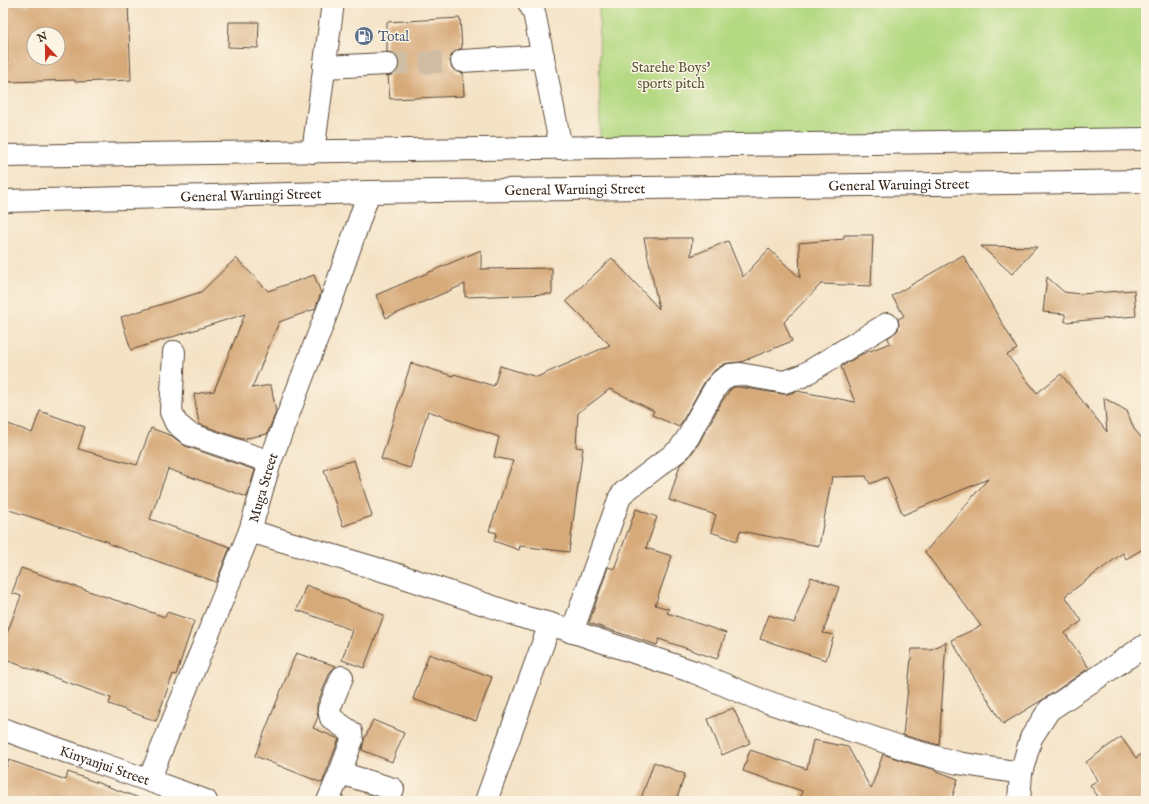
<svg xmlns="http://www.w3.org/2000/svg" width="1149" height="804" viewBox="0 0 1149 804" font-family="'IM FELL English',serif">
<rect width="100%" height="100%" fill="#fcf5e5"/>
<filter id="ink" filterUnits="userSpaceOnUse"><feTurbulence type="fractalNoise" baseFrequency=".025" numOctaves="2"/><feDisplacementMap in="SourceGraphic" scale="8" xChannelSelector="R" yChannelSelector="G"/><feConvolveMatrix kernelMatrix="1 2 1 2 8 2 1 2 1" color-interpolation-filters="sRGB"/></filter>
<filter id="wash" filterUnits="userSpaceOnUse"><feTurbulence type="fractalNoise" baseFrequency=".012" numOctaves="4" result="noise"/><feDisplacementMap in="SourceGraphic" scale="16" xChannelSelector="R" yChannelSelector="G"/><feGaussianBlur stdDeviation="0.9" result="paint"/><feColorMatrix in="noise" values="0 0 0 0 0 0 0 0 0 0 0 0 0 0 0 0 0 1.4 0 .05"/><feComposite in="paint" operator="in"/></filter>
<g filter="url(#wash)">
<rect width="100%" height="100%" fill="#f4e2c5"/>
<path fill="#b4d982" stroke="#788250" d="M599 3H1146V139L600 147Z"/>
<g id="blocks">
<g fill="#d7aa7a" fill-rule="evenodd">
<path d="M28 3H128L131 80 75 82V80L8 82 6 5H28ZM34 34H58V58H34Z"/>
<path d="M460 18 462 48 455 51 451 56 450 61 452 68 457 72 463 73 464 96 390 99 388 76 394 74 398 70 399 63 397 57 393 53 387 52V22Z"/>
<path d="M229 22H259L258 48 228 47Z"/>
<path d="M844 235H873L871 286 821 284 784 322 792 341 741 362 729 363 724 364 715 370 705 381 679 427 652 415 654 411 610 389 578 413 576 447 583 448 569 552 520 546 519 550 494 541 497 533 489 531 513 461 494 457 499 437 428 411 410 468 381 459 411 363 453 376 454 374 494 386 500 366 537 377 610 345 566 301 612 258 659 309 644 238H692L691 256 728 241 743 277 769 249 800 278 799 243 844 239Z"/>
<path d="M981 246 1037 247 1012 274Z"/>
<path d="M481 250V269L552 268V294L465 297V284L386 318 376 295Z"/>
<path d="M963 255 1017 349 1007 355 1037 393 1061 374 1107 432 1104 398 1127 411 1134 429 1146 443V547L1126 559 1123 553 1065 596 1082 621 1065 633 1089 668 1050 695 1003 724 951 640 981 626 925 552 988 479 903 515 887 477 870 484 866 476 832 477 819 546 740 531 737 541 711 532 716 515 669 500 680 465 689 457 699 443 721 403 730 390 734 387H739L782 394H788L797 391 855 402 841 367 860 355 890 343 888 338 898 330 899 324 898 319 904 316 892 296Z"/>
<path d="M236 258 268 291 314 275 321 293 315 309 279 322 252 388 271 385 276 412 267 434 242 439 199 424 194 394 214 391 245 314 131 350 121 317 201 292Z"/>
<path d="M1047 277 1064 292 1080 294 1134 290 1136 316 1065 322V314L1043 312Z"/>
<path d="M40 411 85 427 78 449 137 465 151 428 172 436 185 446 255 470 247 497 168 469 150 519 230 547 216 582 109 544V542L3 508V422L32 433Z"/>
<path d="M354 460 372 516 343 526 324 470Z"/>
<path d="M636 509 657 517 646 548 672 556 655 605 669 609 667 613 726 633 717 659 659 639 657 645 589 623 608 567 614 569Z"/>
<path d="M21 568 165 617 167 612 194 621 176 675 173 674 156 721 109 704 111 698 3 659V644L21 596 12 593Z"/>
<path d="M811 577 839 587 823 633 834 635 826 660 760 639 769 615 794 623Z"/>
<path d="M306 585 384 615 364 668 342 660 352 630 297 610Z"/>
<path d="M946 642 939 745 903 735 912 649H931Z"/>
<path d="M296 653 336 666 330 672 317 704V711L318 717 313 728 339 739 322 783 255 756Z"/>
<path d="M429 654 492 677 476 721 413 699Z"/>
<path d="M733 708 750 743 722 755 708 719Z"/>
<path d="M373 720 404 733 392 762 362 750 364 740Z"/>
<path d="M1121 737 1136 758 1146 751V801H1101L1090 785 1098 780 1086 762Z"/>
<path d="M813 740 848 747 871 789 883 754 906 762 937 770V771L958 779 951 801H800L802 791 743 771 750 750 807 769Z"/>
<path d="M9 760 66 780 68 772 139 798 138 801 3 800V777Z"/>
<path d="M654 762 685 774 676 801H640Z"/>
</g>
</g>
</g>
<g filter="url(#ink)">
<use href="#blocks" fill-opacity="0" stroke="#574637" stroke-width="1"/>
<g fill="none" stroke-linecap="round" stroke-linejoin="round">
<path stroke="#cfbda4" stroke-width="22" stroke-dasharray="22 11" stroke-linecap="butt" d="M387 64 462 61"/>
<defs>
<g id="minor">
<path d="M529 3 534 12 561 148"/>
<path d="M462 61 543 56"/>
<path d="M324 67 387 64"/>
<path d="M313 152 333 3"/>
<path d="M174 352 171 412 176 423 189 434 270 462"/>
<path d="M250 531 398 575 526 618 550 624 694 672 756 698 909 750 958 763 1021 773"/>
<path d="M572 632 620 497 624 492 679 450 689 436 698 418 710 397 716 387 722 380 730 375 740 374 784 382 802 376 887 324"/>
<path id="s1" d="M3 729C70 754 139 776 206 801"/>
<path d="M340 773 393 789"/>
<path id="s2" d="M149 780 250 531 270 462 329 307 369 192"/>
<path d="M328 801 340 773 352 740 351 732 331 718 329 709 342 677"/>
<path d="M486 801 550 624"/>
<path d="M1019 801 1021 773 1031 738 1049 710 1146 645"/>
</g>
<g id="major">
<path d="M3 156 1146 139"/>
<path id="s3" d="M3 201 369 192 1146 181"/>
</g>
</defs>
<use href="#minor" stroke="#574637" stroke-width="24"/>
<use href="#major" stroke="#574637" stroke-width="24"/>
<use href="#minor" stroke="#fff" stroke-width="22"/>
<use href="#major" stroke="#fff" stroke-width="22"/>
</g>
</g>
<defs>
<symbol id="fuel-disc" viewBox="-11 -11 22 22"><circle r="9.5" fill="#5c6f8a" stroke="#fcf5e5"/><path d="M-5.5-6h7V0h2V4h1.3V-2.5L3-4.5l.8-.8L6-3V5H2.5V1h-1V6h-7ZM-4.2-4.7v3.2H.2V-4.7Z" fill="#fff"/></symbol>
</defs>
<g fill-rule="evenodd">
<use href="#fuel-disc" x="353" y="25" width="22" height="22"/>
</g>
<g text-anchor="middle" stroke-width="3" stroke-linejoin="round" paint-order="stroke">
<g font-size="14" fill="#4e5e75" stroke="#fcf5e5" text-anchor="start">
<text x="378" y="41">Total</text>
</g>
<g font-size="14" fill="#595637" stroke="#fcf5e5">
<text x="671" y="72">Starehe Boys'<tspan x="671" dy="16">sports pitch</tspan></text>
</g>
<g font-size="14" fill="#3b2a1e" stroke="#fcf5e5">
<text dy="5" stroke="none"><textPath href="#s3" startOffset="896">General Waruingi Street</textPath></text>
<text dy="5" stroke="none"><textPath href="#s3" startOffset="572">General Waruingi Street</textPath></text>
<text dy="5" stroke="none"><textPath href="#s3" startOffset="248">General Waruingi Street</textPath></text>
<text dy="5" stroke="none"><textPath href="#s2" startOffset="314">Muga Street</textPath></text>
<text dy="5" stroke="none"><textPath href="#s1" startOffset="108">Kinyanjui Street</textPath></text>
</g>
</g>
<rect width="1149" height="804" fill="none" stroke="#fcf5e5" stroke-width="16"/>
<g transform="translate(46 46) rotate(338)"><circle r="19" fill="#fcf5e5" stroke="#afa495"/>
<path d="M0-3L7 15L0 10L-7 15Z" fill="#c8321e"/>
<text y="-6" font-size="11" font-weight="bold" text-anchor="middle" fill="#3b2a1e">N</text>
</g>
</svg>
